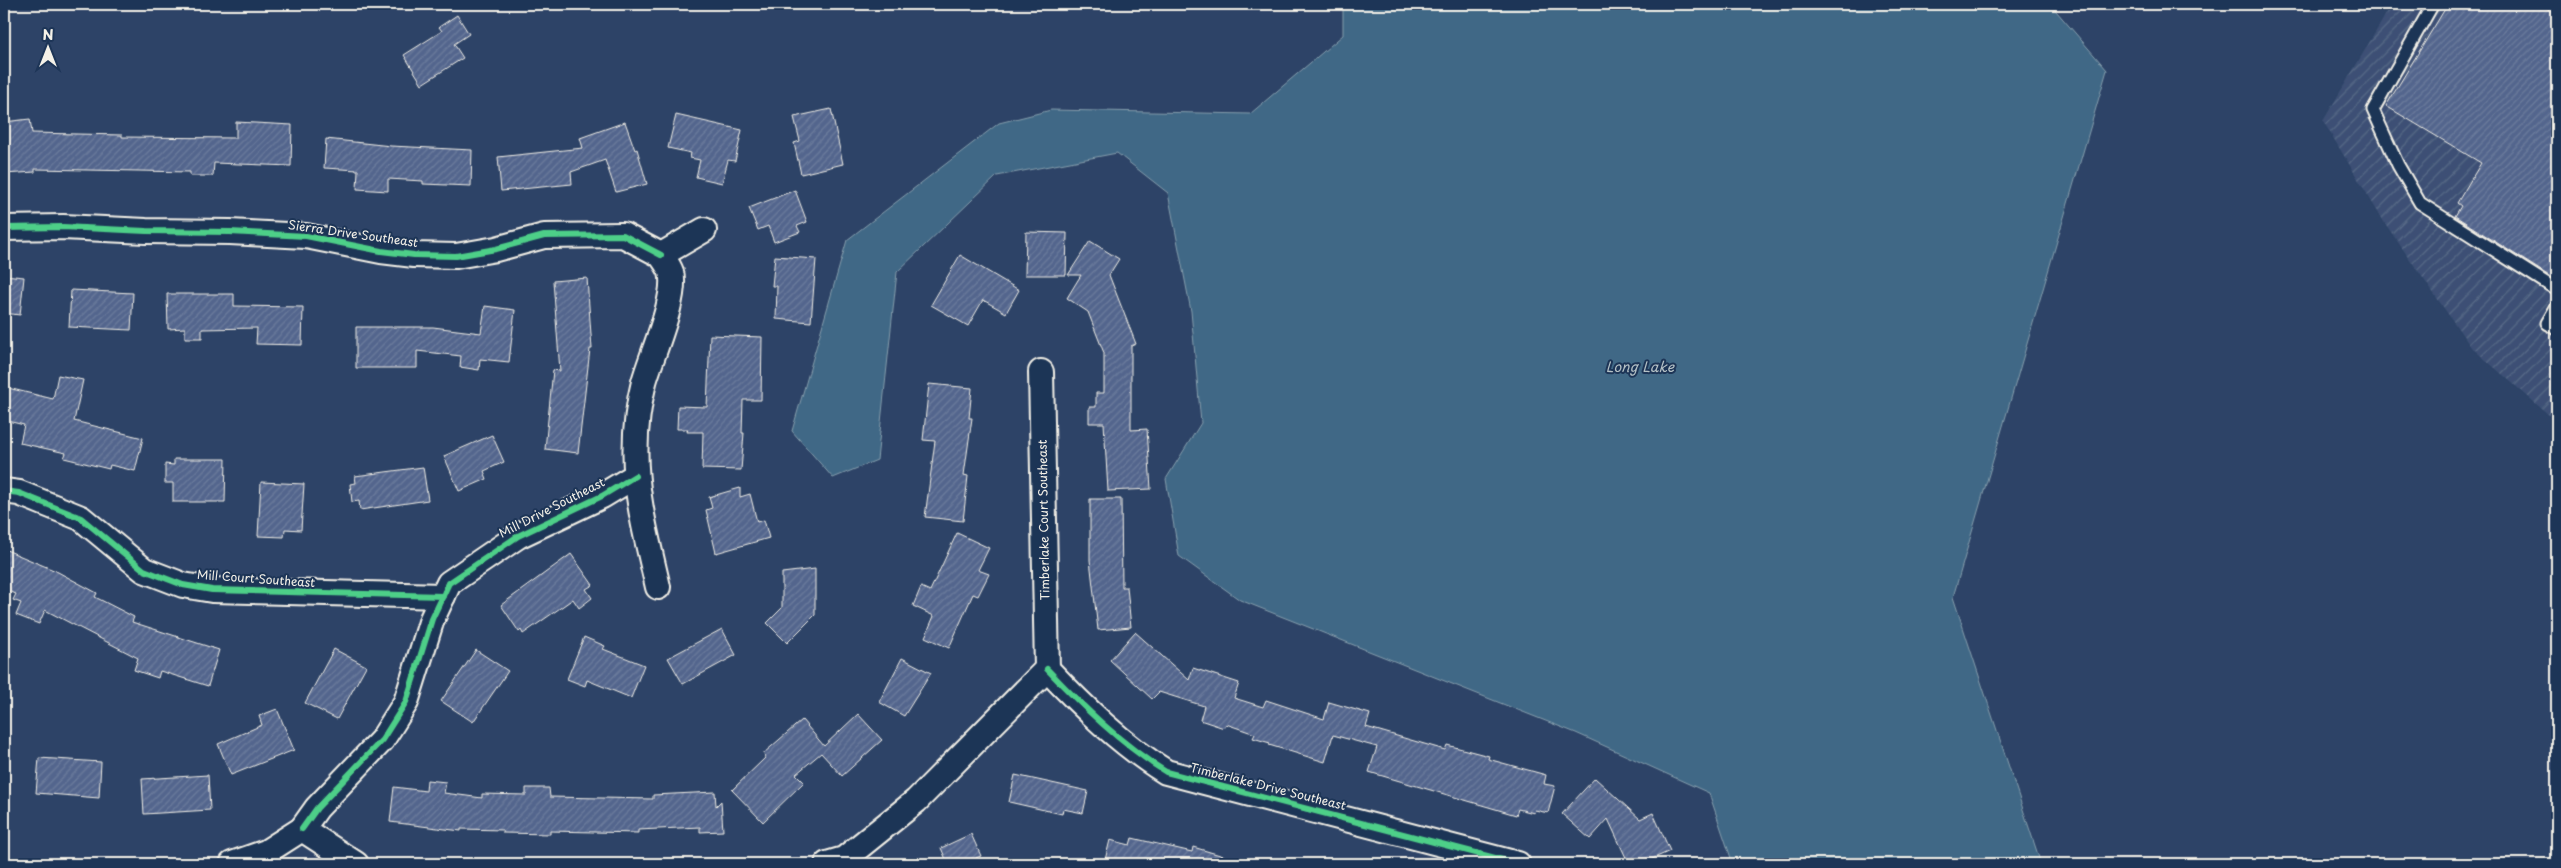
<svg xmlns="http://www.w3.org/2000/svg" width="2561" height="868" viewBox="0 0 2561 868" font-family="'Playpen Sans',sans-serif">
<defs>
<pattern id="industrial-furrows" width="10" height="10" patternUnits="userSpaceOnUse" patternTransform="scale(1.25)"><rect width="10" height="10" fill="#3c5074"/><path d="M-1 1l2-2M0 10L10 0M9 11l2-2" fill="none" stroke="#596a88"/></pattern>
<pattern id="building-hatch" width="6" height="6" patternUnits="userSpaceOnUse" patternTransform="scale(1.25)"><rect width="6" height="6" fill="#53658d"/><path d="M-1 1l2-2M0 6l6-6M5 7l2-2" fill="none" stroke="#6c7c9d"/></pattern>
</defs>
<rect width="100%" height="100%" fill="#2d4367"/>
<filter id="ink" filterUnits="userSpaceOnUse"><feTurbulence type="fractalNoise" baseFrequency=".02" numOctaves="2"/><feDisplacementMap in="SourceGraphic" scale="10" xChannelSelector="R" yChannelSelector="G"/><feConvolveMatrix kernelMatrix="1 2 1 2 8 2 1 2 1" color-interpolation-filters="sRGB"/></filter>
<g filter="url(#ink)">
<path fill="url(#industrial-furrows)" d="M2392 4H2557V422L2471 347 2384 222 2323 121Z"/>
<path fill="#3f6886" stroke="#879fad" d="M1343 4H2050L2107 70 1953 597 2041 864H1733L1709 793 1576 733 1240 600 1179 556 1166 479 1201 423 1191 311 1168 193 1117 153 997 176 897 272 877 460 833 478 792 431 847 240 999 123 1051 110 1250 114 1343 35Z"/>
<g fill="url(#building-hatch)" stroke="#f4f1e8">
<path d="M2448 4H2540L2557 14V281L2455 216 2461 206 2457 203 2481 163 2386 106Z"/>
<path d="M457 15 469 34 454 44 463 58 422 84 404 55 442 31 439 27Z"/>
<path d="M831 109 843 164 801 174 794 143 800 141 794 117Z"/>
<path d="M676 115 742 130 735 161 728 160 722 183 696 177 700 160 690 158 691 153 668 148Z"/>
<path d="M30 119 32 133 122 135V137L236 138V122L292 125 291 166 214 163 213 176H190V172L35 169V172L4 174V122Z"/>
<path d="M625 122 635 150 637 149 647 184 616 192 605 160 571 172 572 184 501 191 498 157 583 148 580 138Z"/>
<path d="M326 139 391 146 472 150 471 186 423 184V181L388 179V191L357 189 358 170 324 168Z"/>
<path d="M795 190 807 222 797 226 800 232 774 242 768 226 758 230 749 208Z"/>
<path d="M1026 232 1067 233 1066 275H1025Z"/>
<path d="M1090 241 1119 259 1109 275 1136 344 1131 346V430L1147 429 1151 489 1108 491 1104 423H1089V407H1096V393H1104V353L1088 312 1067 298 1081 275H1068Z"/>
<path d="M960 255 1019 290 1006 313 983 300 968 326 931 305Z"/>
<path d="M775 256 816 259 811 322 776 319 777 286H772Z"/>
<path d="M4 275 24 277 20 315 4 313Z"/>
<path d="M587 278 592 349H590L578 453 545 449 553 370 560 371 553 281Z"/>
<path d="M71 290 133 293 131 330 69 327Z"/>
<path d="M167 294H234V306L303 307 302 345 256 344 257 328 202 329V338H185V328L168 329Z"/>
<path d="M485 306 515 310 509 362 480 359 479 370 460 367 461 356 417 351V368H356V327H433L481 333Z"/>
<path d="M710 335 762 337 761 400H743L742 433H744L741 470 702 469 703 432H687L688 429H677L678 406 707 407Z"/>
<path d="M58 375 83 380 74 421 143 438 135 471 110 465 109 469 64 458 66 453 20 443 24 425 4 420V387L53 399Z"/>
<path d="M929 384 972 388 969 418H972L964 475 968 476 963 521 925 517 935 441 923 440Z"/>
<path d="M492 435 504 462 484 471 487 479 459 491 444 456Z"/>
<path d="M174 459H226L225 502H173V483H165V464L174 465Z"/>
<path d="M423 467 428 500 360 510 359 501 352 502 350 484 356 483 355 476Z"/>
<path d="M261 482 304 484 301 530 285 529 284 537 258 536Z"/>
<path d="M740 488V497L750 494 757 522 764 520 769 538 716 553 706 510 712 508 709 497Z"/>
<path d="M1090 499H1121L1122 587H1127L1131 627 1098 630 1090 560Z"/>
<path d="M957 533 989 548 978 570 989 574 978 596 973 594 949 648 925 637 934 616 913 606 921 587 930 591Z"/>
<path d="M4 549 56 571 97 593 95 597 134 617 132 622 219 650 208 686 160 671 158 678 134 670 138 658 45 610 39 624 16 615 21 603 13 600 16 594 4 589Z"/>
<path d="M571 554 593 585 586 589 592 598 579 608 573 599 523 634 521 630 519 632 501 605Z"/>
<path d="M815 569V615L787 643 767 623 782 608V573Z"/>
<path d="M722 629 736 655 683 684 668 658Z"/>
<path d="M1135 632 1189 680 1193 668 1239 683 1234 698 1263 707 1266 700 1324 719 1329 702 1370 714 1366 727 1445 750 1447 745 1489 756 1488 759 1546 775 1544 784 1555 786 1548 813 1535 810 1534 813 1518 809 1516 815 1369 772 1377 747 1333 735 1325 762 1269 745 1270 743 1253 738 1255 734 1226 724 1224 728 1200 720 1204 706 1159 692 1152 699 1110 660Z"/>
<path d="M584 637 605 646 603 649 644 665 631 698 587 680 585 686 567 679Z"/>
<path d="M334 649 366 666 337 719 305 703Z"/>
<path d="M476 650 508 671 473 722 441 701Z"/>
<path d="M902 658 931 673 904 716 879 702Z"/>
<path d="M277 709 294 750 231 775 218 744 262 725 259 716Z"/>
<path d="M858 714 882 740 842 776 821 753 796 774 804 782 763 822 732 790 765 758 764 753 802 720 824 746Z"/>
<path d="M39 758 101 762 99 798 36 793Z"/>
<path d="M208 775 210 810 144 814 142 779Z"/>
<path d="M1015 775 1088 791 1083 813 1063 809 1062 814 1009 802Z"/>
<path d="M1595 778 1640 819 1653 813 1670 851 1641 864H1629L1608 819 1590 839 1562 814Z"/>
<path d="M427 780 446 782 444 793 482 798V794L526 795V788H549L550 797 653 799V795L715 792 716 806 721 801 723 831 700 832V827L638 830V833L550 831V834L503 833V830L461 829V831L390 822 394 787 426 791Z"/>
<path d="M971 834 981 856 976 858 979 864H948L941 848Z"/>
<path d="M1132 838 1192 852 1193 847 1237 860 1236 864H1104L1110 840 1130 845Z"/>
</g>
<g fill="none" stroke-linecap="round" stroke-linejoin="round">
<defs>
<g id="service">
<path d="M2433 4 2373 110 2398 165 2420 203 2557 290"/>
<path d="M2557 306 2547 323 2557 329"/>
</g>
<g id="minor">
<path d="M4 228 63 227 146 231 230 232 306 236 381 251 414 255 456 256 496 249 544 236 623 235 661 255"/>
<path d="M661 255 704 230"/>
<path d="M1041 372 1047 669"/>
<path d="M4 491 19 493 81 518 144 570 183 585 212 590 443 596"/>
<path d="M658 587C641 513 625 458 644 382 651 356 678 297 671 272 669 266 664 260 661 255"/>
<path d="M1047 669C1083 707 1122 745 1166 772L1518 864"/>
<path d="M302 829 317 808 382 740 406 702 432 619 449 583 518 536 602 496 635 476"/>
<path d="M232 864 266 852 302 829 356 864"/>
<path d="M827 864 844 859 916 801 1047 669"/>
</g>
</defs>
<use href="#service" stroke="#f4f1e8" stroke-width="15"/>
<use href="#minor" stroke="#f4f1e8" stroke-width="28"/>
<use href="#service" stroke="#1d3557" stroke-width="11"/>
<use href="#minor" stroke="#1d3557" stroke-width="24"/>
<defs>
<g id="cycleway">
<path d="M4 228 63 227 146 231 230 232 306 236 381 251 414 255 456 256 496 249 544 236 623 235 661 255"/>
<path d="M4 491 19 493 81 518 144 570 183 585 212 590 443 596"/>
<path d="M1047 669C1083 707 1122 745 1166 772L1518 864"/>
<path d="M302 829 317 808 382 740 406 702 432 619 449 583 518 536 602 496 635 476"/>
</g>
</defs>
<use href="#cycleway" stroke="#1d3557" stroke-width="9"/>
<use href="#cycleway" stroke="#4dcf88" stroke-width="6"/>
</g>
</g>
<g text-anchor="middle" stroke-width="4" stroke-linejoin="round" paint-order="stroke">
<g font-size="12" fill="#f4f1e8" stroke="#1d3557">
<text transform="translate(353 234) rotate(8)" y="4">Sierra Drive Southeast</text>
<text transform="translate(552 508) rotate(-27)" y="4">Mill Drive Southeast</text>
<text transform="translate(1044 520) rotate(-91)" y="4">Timberlake Court Southeast</text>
<text transform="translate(256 579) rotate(4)" y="4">Mill Court Southeast</text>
<text transform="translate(1268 787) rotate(14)" y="4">Timberlake Drive Southeast</text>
</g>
<g font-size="14" font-style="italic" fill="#b5c1c6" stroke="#1d3557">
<text x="1640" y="372">Long Lake</text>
</g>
</g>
<rect width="2561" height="868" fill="none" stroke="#1d3557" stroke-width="20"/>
<rect x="10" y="10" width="2541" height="848" fill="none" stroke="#f4f1e8" stroke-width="2" filter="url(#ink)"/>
<g transform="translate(48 48)" stroke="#1d3557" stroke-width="4" paint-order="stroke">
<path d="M0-4L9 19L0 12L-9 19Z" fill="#f4f1e8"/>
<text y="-8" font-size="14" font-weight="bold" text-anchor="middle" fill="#f4f1e8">N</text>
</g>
</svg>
